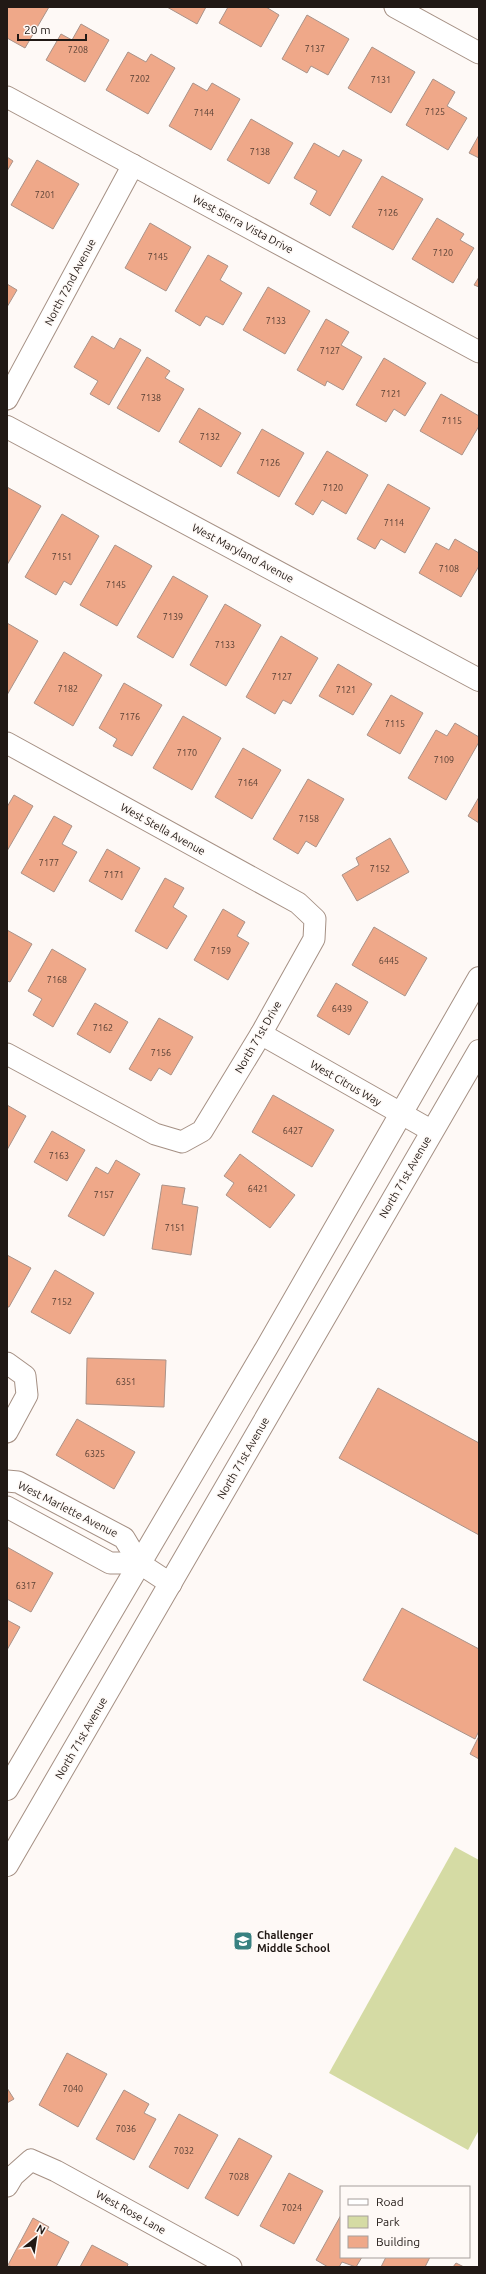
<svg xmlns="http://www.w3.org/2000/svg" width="486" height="2274" viewBox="0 0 486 2274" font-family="Ubuntu,sans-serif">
<rect width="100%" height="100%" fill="#fef9f6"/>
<path fill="#d5dba4" d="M455 1847 479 1860V2130L468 2150 329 2073Z"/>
<g fill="#efa889" stroke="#aa9389">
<path d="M7 7H49L25 48 7 38Z"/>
<path d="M167 7H206L197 24Z"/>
<path d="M228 7H266L279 15 261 47 219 23Z"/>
<path d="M307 15 349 39 328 75 311 66 307 73 282 59Z"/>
<path d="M81 24 109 40 85 82 46 60 61 34 72 40Z"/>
<path d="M372 47 415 72 391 113 348 88Z"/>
<path d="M128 52 146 62 151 54 175 68 148 114 106 90Z"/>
<path d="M433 79 455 92 447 106 467 118 448 150 406 125Z"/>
<path d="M193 83 207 91 212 83 240 99 211 150 169 126Z"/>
<path d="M251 119 293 143 269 184 227 160Z"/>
<path d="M479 135V158L469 153Z"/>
<path d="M314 143 339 157 343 150 362 160 330 216 310 204 317 191 294 178Z"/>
<path d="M7 157 13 161 7 171Z"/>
<path d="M37 160 79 184 53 229 11 205Z"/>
<path d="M382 176 423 199 393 250 352 227Z"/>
<path d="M437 218 464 234 460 240 474 248 453 283 412 259Z"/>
<path d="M150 223 191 247 166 291 125 268Z"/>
<path d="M208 255 228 266 220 280 242 293 223 325 206 316 200 326 175 311Z"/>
<path d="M479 277V287L474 285Z"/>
<path d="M7 284 17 290 7 307Z"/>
<path d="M268 287 310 311 285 354 243 330Z"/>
<path d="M326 319 349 332 341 345 362 357 343 390 327 381 325 386 297 370Z"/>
<path d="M92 336 114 349 120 338 141 350 109 405 90 394 98 381 74 367Z"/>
<path d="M147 357 170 371 165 378 184 389 159 432 117 408Z"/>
<path d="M384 358 426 383 405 416 394 409 386 422 356 405Z"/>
<path d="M441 394 479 416V426L462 455 420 431Z"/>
<path d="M199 408 241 433 221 467 179 442Z"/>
<path d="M262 429 304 453 279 497 237 473Z"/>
<path d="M327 451 368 475 346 514 322 500 313 515 295 504Z"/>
<path d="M388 484 430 508 405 553 381 539 375 549 357 539Z"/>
<path d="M7 487 41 506 7 565Z"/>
<path d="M62 514 99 536 71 585 64 581 56 595 25 577Z"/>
<path d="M455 539 479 553V566L461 597 419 573 436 543 449 550Z"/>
<path d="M115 545 152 566 117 626 80 605Z"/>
<path d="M173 576 208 596 173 658 137 637Z"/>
<path d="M225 604 261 625 226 686 190 665Z"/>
<path d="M7 623 38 641 7 695Z"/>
<path d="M281 636 318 658 291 704 283 700 275 714 246 697Z"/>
<path d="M64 652 102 675 73 726 34 703Z"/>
<path d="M338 664 372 684 353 715 319 696Z"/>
<path d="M124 683 162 705 132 756 113 746 117 739 99 728Z"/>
<path d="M391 695 423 713 400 754 367 735Z"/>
<path d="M183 716 221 738 192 790 153 768Z"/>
<path d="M455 723 479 737V742L446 800 408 778 436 730 447 736Z"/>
<path d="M243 748 281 770 252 819 215 797Z"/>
<path d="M308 779 344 799 316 847 306 841 298 854 273 839Z"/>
<path d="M14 795 33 806 7 851V807Z"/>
<path d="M479 797V823L468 816Z"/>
<path d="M54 816 72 826 62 844 77 852 54 892 21 873Z"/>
<path d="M390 838 409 872 357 901 342 875 359 865 356 858Z"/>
<path d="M107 849 140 868 122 900 89 881Z"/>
<path d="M165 878 184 888 173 907 187 916 167 949 135 931Z"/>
<path d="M223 909 245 922 237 936 249 943 228 980 194 960Z"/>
<path d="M374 927 427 958 405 996 352 965Z"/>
<path d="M7 930 32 944 10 982 7 981Z"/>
<path d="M52 949 86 969 53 1027 33 1015 42 999 28 991Z"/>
<path d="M336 983 368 1002 349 1035 317 1016Z"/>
<path d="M95 1003 128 1022 110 1053 77 1034Z"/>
<path d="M159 1018 193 1037 171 1075 159 1068 151 1081 129 1069Z"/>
<path d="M273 1095 334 1130 312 1167 252 1132Z"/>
<path d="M7 1105 26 1116 7 1150Z"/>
<path d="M52 1131 85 1150 67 1181 34 1162Z"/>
<path d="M240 1154 295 1195 270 1228 226 1195 234 1183 224 1176Z"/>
<path d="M116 1160 140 1174 104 1236 68 1216 96 1167 108 1174Z"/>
<path d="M162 1185 185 1188 182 1204 198 1207 191 1255 152 1249Z"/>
<path d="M7 1255 31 1268 9 1307H7Z"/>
<path d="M55 1270 94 1293 70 1334 31 1312Z"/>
<path d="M87 1358 166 1360 164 1407 86 1404Z"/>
<path d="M378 1388 479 1443V1535L339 1458Z"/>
<path d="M77 1419 135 1452 114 1489 56 1455Z"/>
<path d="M7 1547 53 1573 31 1612 7 1599Z"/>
<path d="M402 1608 479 1649V1731L475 1739 363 1680Z"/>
<path d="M7 1620 20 1627 7 1650Z"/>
<path d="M479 1736V1759L470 1754Z"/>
<path d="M67 2053 107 2074 78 2127 39 2105Z"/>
<path d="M7 2088 14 2099 7 2103Z"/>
<path d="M124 2090 149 2104 144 2113 156 2119 134 2160 96 2139Z"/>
<path d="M179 2114 218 2135 188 2189 149 2167Z"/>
<path d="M239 2138 272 2156 238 2216 205 2198Z"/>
<path d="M289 2173 323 2191 294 2244 260 2226Z"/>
<path d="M341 2215V2257H362L356 2267 342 2262 339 2267H328L316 2260Z"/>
<path d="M33 2218 49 2227 47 2230 69 2242 56 2267H12L8 2265Z"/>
<path d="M92 2245 128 2264 127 2267H80Z"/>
<path d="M386 2257H430L425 2267H381Z"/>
<path d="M456 2263 464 2267H453Z"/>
</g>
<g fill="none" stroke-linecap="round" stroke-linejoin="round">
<defs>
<g id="minor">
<path d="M395 7 479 53"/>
<path d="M7 97 479 352"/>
<path d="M7 399 133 165"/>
<path d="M7 743 298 903 315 919 314 939 261 1034 202 1131 182 1142 155 1134 7 1054"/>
<path d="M261 1034 432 1131"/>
<path d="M7 1363 25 1376 27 1395 7 1432"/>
<path d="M7 1481 18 1482 124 1538 139 1563 171 1584"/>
<path d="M7 1507 110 1563H139"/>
<path d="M7 2186 13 2176 31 2160 56 2171 231 2267"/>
</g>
<g id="tertiary">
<path d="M7 427 479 680"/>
<path d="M7 1789 267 1347 479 978"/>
<path d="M7 1865 479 1051"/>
</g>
</defs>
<use href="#minor" stroke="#a59084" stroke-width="23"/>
<use href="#tertiary" stroke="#a59084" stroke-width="24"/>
<use href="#minor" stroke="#fff" stroke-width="21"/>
<use href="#tertiary" stroke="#fff" stroke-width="22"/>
</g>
<defs>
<symbol id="school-square" viewBox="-11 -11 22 22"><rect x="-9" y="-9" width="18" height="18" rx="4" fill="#388181" stroke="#fef9f6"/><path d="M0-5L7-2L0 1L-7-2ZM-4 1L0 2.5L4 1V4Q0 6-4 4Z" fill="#fff"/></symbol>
</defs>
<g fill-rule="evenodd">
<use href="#school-square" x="232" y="1930" width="22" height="22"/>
</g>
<g text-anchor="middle" stroke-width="3" stroke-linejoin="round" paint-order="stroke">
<g font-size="9" fill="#543d32">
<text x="315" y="52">7137</text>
<text x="78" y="53">7208</text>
<text x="140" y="82">7202</text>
<text x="381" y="83">7131</text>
<text x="435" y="115">7125</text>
<text x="204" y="116">7144</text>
<text x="260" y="155">7138</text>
<text x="45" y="198">7201</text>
<text x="388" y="216">7126</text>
<text x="443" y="256">7120</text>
<text x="158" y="260">7145</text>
<text x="276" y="324">7133</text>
<text x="330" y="354">7127</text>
<text x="391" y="397">7121</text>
<text x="151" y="401">7138</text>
<text x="452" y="424">7115</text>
<text x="210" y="440">7132</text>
<text x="270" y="466">7126</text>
<text x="333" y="491">7120</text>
<text x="394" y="526">7114</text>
<text x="62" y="560">7151</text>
<text x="449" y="572">7108</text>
<text x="116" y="588">7145</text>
<text x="173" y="620">7139</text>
<text x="225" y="648">7133</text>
<text x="282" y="680">7127</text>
<text x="68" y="692">7182</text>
<text x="346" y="693">7121</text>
<text x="130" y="720">7176</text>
<text x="395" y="727">7115</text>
<text x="187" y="756">7170</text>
<text x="444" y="763">7109</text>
<text x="248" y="786">7164</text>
<text x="309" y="822">7158</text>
<text x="49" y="866">7177</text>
<text x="380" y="872">7152</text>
<text x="114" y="878">7171</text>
<text x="221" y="954">7159</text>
<text x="389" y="964">6445</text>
<text x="57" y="983">7168</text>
<text x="342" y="1012">6439</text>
<text x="103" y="1031">7162</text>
<text x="161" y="1056">7156</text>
<text x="293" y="1134">6427</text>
<text x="59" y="1159">7163</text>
<text x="258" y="1192">6421</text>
<text x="104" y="1198">7157</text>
<text x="175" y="1231">7151</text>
<text x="62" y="1305">7152</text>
<text x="126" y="1385">6351</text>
<text x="95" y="1457">6325</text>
<text x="26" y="1589">6317</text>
<text x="73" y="2092">7040</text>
<text x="126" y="2132">7036</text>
<text x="184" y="2154">7032</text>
<text x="239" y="2180">7028</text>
<text x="292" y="2211">7024</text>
</g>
<g font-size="11" fill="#211915" stroke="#fef9f6">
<text transform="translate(243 224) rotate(28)" y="4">West Sierra Vista Drive</text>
<text transform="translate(70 282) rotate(-62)" y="4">North 72nd Avenue</text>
<text transform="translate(243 553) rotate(28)" y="4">West Maryland Avenue</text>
<text transform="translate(163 829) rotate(29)" y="4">West Stella Avenue</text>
<text transform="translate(258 1037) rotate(-60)" y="4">North 71st Drive</text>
<text transform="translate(346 1083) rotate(30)" y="4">West Citrus Way</text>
<text transform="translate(405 1177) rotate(-60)" y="4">North 71st Avenue</text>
<text transform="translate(243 1458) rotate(-60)" y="4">North 71st Avenue</text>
<text transform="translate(68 1509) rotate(27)" y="4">West Marlette Avenue</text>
<text transform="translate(81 1738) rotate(-60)" y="4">North 71st Avenue</text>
<text transform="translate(131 2212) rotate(29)" y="4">West Rose Lane</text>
</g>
<g font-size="11" font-weight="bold" fill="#211915" stroke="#fef9f6" text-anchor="start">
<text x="257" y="1939">Challenger<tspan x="257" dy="13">Middle School</tspan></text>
</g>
</g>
<rect width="486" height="2274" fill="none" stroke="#211915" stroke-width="16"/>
<rect x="340" y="2186" width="130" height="72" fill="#fef9f6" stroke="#a69f9c"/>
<rect x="348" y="2199" width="20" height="6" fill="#ffffff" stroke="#a69f9c"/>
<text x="376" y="2206" font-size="12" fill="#211915">Road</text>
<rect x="348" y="2216" width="20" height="12" fill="#d5dba4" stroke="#a69f9c"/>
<text x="376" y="2226" font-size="12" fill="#211915">Park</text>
<rect x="348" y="2236" width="20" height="12" fill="#efa889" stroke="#a69f9c"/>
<text x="376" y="2246" font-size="12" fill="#211915">Building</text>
<g transform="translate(36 2238) rotate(30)" stroke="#fef9f6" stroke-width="3" paint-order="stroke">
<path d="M0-3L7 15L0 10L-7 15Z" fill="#211915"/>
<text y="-6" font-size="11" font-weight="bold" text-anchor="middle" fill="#211915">N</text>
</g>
<path d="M18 34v6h68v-6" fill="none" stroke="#211915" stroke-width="2"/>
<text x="24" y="34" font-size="12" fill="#211915" stroke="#fef9f6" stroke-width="3" paint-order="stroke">20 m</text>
</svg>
